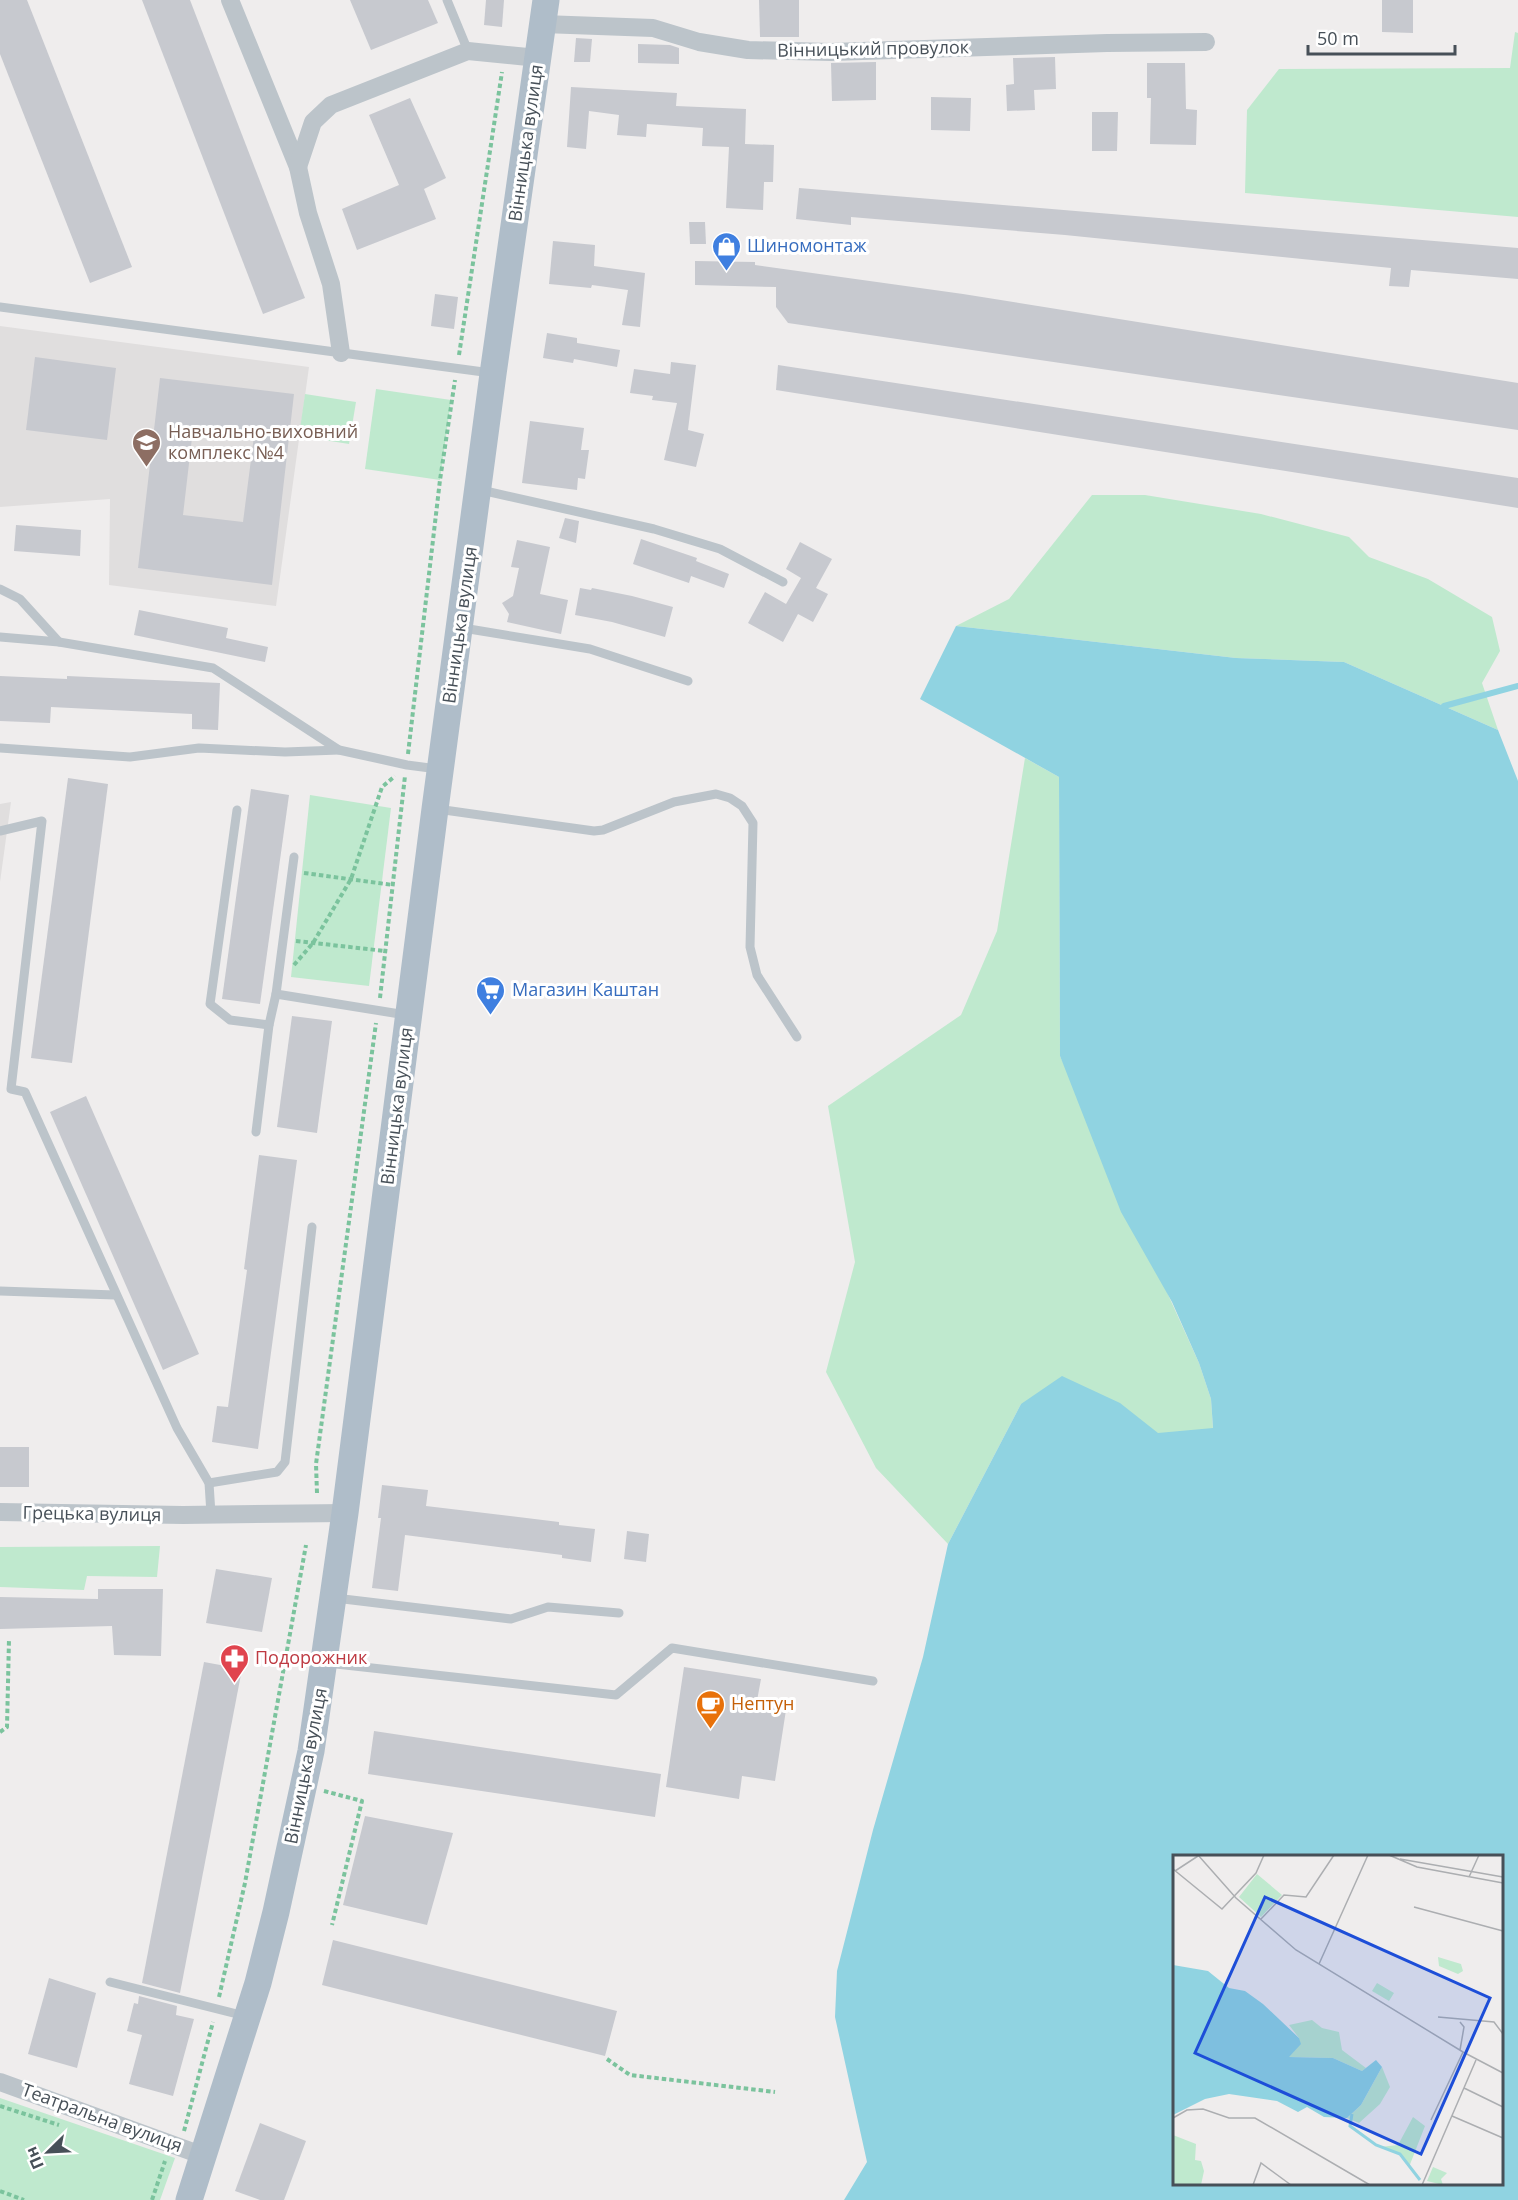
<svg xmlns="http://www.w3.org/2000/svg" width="1518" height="2200" viewBox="0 0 1518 2200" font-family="'Open Sans',sans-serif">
<rect width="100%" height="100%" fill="#efeded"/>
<g fill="#e0dede">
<path d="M0 326 309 367 276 606 109 585 110 499 0 507Z"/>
<path d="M11 802 0 882V804Z"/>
</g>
<g fill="#bfe9ce">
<path d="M1515 32 1518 33V217L1245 193 1247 110 1279 69 1510 68Z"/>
<path d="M376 389 451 400 440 480 365 469Z"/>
<path d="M305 394 356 402 349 444 299 436Z"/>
<path d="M1092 495H1145L1261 514 1349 537 1369 557 1428 579 1492 617 1500 651 1482 683 1498 730 1344 662 1236 658 956 626 1009 599Z"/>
<path d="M1025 758 1059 777 1060 1056 1199 1363 1211 1399 1213 1429 1158 1434 1021 1404 948 1544 876 1468 826 1372 855 1262 828 1106 961 1015 997 931Z"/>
<path d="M310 795 391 808 369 986 291 977Z"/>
<path d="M160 1546 157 1577 87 1576 84 1590 0 1587V1547Z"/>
<path d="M0 2098 175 2158 160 2200H0Z"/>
</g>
<path fill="#90d3e1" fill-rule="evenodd" d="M956 626 1236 658 1344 662 1498 730 1518 781V2200H844L867 2162 835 2017 837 1971 873 1830 923 1657 948 1544 1021 1404 1062 1376 1120 1403 1158 1433 1213 1428 1211 1399 1199 1363 1172 1302 1121 1212 1060 1056 1059 777 920 699ZM1174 1856H1502V2184H1174Z"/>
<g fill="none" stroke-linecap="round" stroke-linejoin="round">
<path stroke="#90d3e1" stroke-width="6" d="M1444 706 1518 686"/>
</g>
<g fill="#c7c9cf" fill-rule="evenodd">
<path d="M0 0H27L132 267 90 283 0 54Z"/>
<path d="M142 0H190L305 298 263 314Z"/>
<path d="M350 0H428L438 23 371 50Z"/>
<path d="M486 0H504L502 27 484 25Z"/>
<path d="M759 0H799V37H760Z"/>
<path d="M1382 0H1413V33L1382 32Z"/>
<path d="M576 38 592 39 590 62H574Z"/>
<path d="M638 44 670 45 679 48V64L638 63Z"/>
<path d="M1055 57 1056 89 1034 90 1035 110 1007 111 1006 85 1014 84 1013 58Z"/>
<path d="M876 62V100L832 101 831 63Z"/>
<path d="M1147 63H1185L1186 109 1197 110 1196 145 1150 144 1151 98H1147Z"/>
<path d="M571 87 677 93 676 106 746 109 745 144 774 145 773 182H764L763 210 726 208 729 147 702 146 703 128 647 124 646 137 617 135 619 115 589 111 586 149 567 147Z"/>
<path d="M931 97 971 98 970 131 931 130Z"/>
<path d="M410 98 446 178 424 189 436 219 357 250 342 209 399 185 369 115Z"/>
<path d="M1092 112H1118L1117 151H1092Z"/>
<path d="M799 188 1518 248V279L1411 270 1409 287 1389 286 1391 268 1065 235 851 217V225L796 219Z"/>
<path d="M689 222H705L706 244H690Z"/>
<path d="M553 241 595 245 594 266 645 273 640 327 622 325 628 290 592 285 591 288 549 284Z"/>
<path d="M695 261 755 262V265L963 294 1518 383V430L788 323 776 307V287L695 285Z"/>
<path d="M435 294 458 297 454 329 431 326Z"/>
<path d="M547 333 577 338V343L620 350 617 367 574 359 573 363 543 358Z"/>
<path d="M35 357 116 368 107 440 26 430Z"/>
<path d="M671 362 696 365 688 430 704 434 696 467 664 460 677 403 652 400 653 396 630 393 634 369 670 374Z"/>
<path d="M778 365 1518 478V508L776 390Z"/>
<path d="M160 378 294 394 272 585 138 568ZM193 429 254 436 243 522 183 515Z"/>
<path d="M530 421 584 428 581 450H589L585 479 578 478 577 490 522 483Z"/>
<path d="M565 518 579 521 576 543 559 538Z"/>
<path d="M16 525 81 530 80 556 14 551Z"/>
<path d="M641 539 697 558 696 561 729 574 724 588 691 576 689 583 633 564Z"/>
<path d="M517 540 550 547 540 594 568 600 561 634 507 622 509 614 502 603 513 596 519 568 511 567Z"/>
<path d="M800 542 832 559 816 588 828 594 813 622 798 614 783 642 748 623 765 592 786 604 801 578 786 569Z"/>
<path d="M580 588 591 590 592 588 632 596 673 607 665 637 612 622 575 615Z"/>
<path d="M139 610 228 628 226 638 268 647 265 662 134 635Z"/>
<path d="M0 676 67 679V676L220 683 218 730 192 729V714L51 707 50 723 0 721Z"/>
<path d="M68 778 108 784 72 1063 31 1058Z"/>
<path d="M251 789 289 795 260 1004 222 999Z"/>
<path d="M292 1016 332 1021 317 1133 277 1127Z"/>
<path d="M86 1096 199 1354 163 1370 50 1112Z"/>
<path d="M259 1155 297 1160 258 1449 212 1442 217 1406 228 1407 247 1270 244 1269Z"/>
<rect x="0" y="1447" width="29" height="40"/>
<path d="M382 1485 428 1490 426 1506 559 1522V1525L595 1529 591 1562 562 1558V1555L405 1535 398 1591 372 1588 381 1518H378Z"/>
<path d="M627 1531 649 1534 646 1562 624 1559Z"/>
<path d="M216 1569 272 1578 262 1632 206 1623Z"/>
<path d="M98 1589H163L161 1656 114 1655 112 1626 0 1629V1597L98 1599Z"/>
<path d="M204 1662 242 1669 180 1993 142 1983Z"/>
<path d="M684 1667 761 1679 756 1706 786 1710 775 1781 742 1776 739 1799 666 1787Z"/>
<path d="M374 1731 661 1774 655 1817 368 1774Z"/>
<path d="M365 1816 453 1833 427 1925 343 1905Z"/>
<path d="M333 1940 617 2011 605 2056 322 1985Z"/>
<path d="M49 1978 96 1993 77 2068 28 2054Z"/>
<path d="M139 1996 177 2006 176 2015 194 2019 173 2096 129 2084 142 2035 127 2031 134 2003 138 2004Z"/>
<path d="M260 2123 306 2141 284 2200H260L235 2191Z"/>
</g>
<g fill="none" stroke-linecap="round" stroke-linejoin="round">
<g stroke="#7bc39d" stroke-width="4" stroke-dasharray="4.5 3" stroke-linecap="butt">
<path d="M459 355 502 72"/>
<path d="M408 754 440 480 455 380"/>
<path d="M304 873 393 885"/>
<path d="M296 941 385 951"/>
<path d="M294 965 313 943 351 879 382 787 395 776"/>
<path d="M380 998 405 776"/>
<path d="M317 1493 316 1464 376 1023"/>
<path d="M0 1732 7 1727 9 1639"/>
<path d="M324 1791 362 1801 332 1925"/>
<path d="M219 1997 245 1883 306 1545"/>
<path d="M607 2059 630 2075 775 2092"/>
<path d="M0 2106 59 2125"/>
<path d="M184 2131 213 2022"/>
<path d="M0 2191 24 2200"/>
<path d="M152 2200 165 2161"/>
</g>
<g stroke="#bcc4ca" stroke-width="9">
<path d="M447 0 468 51"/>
<path d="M0 307 491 373"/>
<path d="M481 490 654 529 720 549 783 582"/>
<path d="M0 589 20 599 59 642"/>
<path d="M463 628 590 649 688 681"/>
<path d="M0 637 59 642 213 668 339 750 407 765 438 769"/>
<path d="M0 748 130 757 199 748 285 752 339 750"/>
<path d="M437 809 594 831 603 830 674 802 716 794 730 798 742 806 753 823 750 947 757 975 797 1037"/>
<path d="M237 810 210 1004 230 1020 269 1025"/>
<path d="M0 831 42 821 11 1089 25 1092 177 1428 209 1483 211 1514"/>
<path d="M276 994 294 857"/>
<path d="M256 1132 269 1025 276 994 406 1015"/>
<path d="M0 1291 115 1295"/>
<path d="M209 1483 277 1472 285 1462 312 1227"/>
<path d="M335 1598 511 1619 548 1607 619 1613"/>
<path d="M327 1663 616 1695 672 1648 873 1681"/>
<path d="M110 1982 245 2016"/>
</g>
<g stroke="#bcc4ca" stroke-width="18">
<path d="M230 0 298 167 308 213 331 284 341 353"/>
<path d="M543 24 653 28 699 42 748 50 831 52 1107 43 1206 42"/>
<path d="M298 167 313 122 331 105 468 51 538 58"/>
<path d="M0 1512 183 1515 345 1513"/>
<path d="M0 2082 204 2156"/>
</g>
<path stroke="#afbdc9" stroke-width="27" d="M189 2200 258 1983 276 1912 311 1751 345 1513 435 809 493 374 546 0"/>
</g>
<defs>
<symbol id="shop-pin" viewBox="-11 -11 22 30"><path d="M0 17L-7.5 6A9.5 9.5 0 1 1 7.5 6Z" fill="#3f7fe0" stroke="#fff"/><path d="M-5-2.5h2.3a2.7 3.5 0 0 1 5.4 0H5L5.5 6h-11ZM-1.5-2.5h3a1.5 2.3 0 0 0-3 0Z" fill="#fff"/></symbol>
<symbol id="school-pin" viewBox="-11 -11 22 30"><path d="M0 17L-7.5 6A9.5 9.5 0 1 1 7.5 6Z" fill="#8d6e63" stroke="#fff"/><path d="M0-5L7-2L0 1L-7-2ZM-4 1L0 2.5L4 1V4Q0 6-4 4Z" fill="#fff"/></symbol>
<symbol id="supermarket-pin" viewBox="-11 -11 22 30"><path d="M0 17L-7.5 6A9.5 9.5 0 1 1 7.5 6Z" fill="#3f7fe0" stroke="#fff"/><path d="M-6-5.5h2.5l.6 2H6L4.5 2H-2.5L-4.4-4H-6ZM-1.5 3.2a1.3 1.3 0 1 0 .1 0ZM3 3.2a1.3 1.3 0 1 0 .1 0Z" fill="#fff"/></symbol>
<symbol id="pharmacy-pin" viewBox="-11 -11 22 30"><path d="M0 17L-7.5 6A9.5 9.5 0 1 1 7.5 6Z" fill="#e0444e" stroke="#fff"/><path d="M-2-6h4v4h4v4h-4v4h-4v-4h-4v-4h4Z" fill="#fff"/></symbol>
<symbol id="cafe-pin" viewBox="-11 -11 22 30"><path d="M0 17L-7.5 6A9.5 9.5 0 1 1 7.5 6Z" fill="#e8710a" stroke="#fff"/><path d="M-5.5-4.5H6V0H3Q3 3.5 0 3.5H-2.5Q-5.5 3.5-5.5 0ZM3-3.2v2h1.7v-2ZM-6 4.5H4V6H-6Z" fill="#fff"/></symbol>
</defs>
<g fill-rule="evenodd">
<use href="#shop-pin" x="710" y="230" width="33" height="45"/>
<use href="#school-pin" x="130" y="426" width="33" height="45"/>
<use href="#supermarket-pin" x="474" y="974" width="33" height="45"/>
<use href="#pharmacy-pin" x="218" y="1642" width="33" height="45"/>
<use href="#cafe-pin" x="694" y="1688" width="33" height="45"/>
</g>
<g text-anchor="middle" stroke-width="6" stroke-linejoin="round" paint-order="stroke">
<g font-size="18" fill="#475058" stroke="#fff">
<text transform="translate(873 49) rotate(-1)" y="6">Вінницький провулок</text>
<text transform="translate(526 143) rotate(-82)" y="6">Вінницька вулиця</text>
<text transform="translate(460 625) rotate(-82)" y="6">Вінницька вулиця</text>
<text transform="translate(397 1106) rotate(-83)" y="6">Вінницька вулиця</text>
<text transform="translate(92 1514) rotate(1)" y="6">Грецька вулиця</text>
<text transform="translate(306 1766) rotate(-79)" y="6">Вінницька вулиця</text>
<text transform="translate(102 2118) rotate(20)" y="6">Театральна вулиця</text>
</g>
<g font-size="18" fill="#366cbe" stroke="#fff" text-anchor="start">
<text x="747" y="252">Шиномонтаж</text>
<text x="512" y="996">Магазин Каштан</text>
</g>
<g font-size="18" fill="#785e54" stroke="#fff" text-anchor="start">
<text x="168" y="438">Навчально-виховний<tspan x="168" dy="21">комплекс №4</tspan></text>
</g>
<g font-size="18" fill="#be3a42" stroke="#fff" text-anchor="start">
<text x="255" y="1664">Подорожник</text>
</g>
<g font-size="18" fill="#c56008" stroke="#fff" text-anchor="start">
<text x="731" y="1710">Нептун</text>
</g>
</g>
<g transform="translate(1173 1855)">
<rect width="330" height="330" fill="#efeded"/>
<path d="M84 19 109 40 88 62 66 42ZM265 102 288 109 290 116 285 119 266 111ZM204 128 221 138 216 146 199 136ZM139 165 149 173 166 177 169 195 193 213 189 216 160 203 115 202 126 183 116 170ZM209 212 217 232 207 249 186 268 174 263 188 250ZM240 262 252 271 236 312 227 299 207 292 225 290ZM0 280 23 289 22 305 28 306 31 316 28 330H0ZM260 312 274 318 268 324 270 330 254 326Z" fill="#bfe9ce"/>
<path d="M0 110 35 116 56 133 72 136 90 149 126 183 128 189 116 202 160 203 189 216 203 205 209 212 188 250 174 263 151 262 134 252 125 257 104 246 56 239 32 244 0 260Z" fill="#90d3e1"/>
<path fill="none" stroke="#90d3e1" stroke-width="3" d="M179 259 177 271 203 290 227 299 247 325"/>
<path fill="none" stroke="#acaeb1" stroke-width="1.5" d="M25 0 63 43 123 95 290 197 330 218M216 0 244 12 330 28M227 4 330 22M0 14 49 54 83 18 91 0M2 16 25 1M296 22 306 0M241 52 330 76M88 64 111 40 133 42 161 0M146 109 195 0M265 162 321 167 330 179M287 195 291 172 287 167M291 233 330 252M279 261 330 283M0 263 14 255 30 254 56 263H82L197 330M258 265 290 197M80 330 88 308 118 330M249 330 303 205"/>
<path fill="#1d4ed8" fill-opacity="0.15" stroke="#1d4ed8" stroke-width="3" d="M92 42 317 143 248 299 22 198Z"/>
<rect width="330" height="330" fill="none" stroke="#475058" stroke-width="3"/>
</g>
<g transform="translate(48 2152) rotate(246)" stroke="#ffffff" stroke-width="4.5" paint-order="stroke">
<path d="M0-4.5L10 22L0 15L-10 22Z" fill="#475058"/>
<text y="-9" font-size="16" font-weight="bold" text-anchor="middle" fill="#475058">Пн</text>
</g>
<path d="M1308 45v9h147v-9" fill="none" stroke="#475058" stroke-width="3"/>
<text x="1317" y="45" font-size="18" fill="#475058" stroke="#ffffff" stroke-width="4.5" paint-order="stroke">50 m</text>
</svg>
